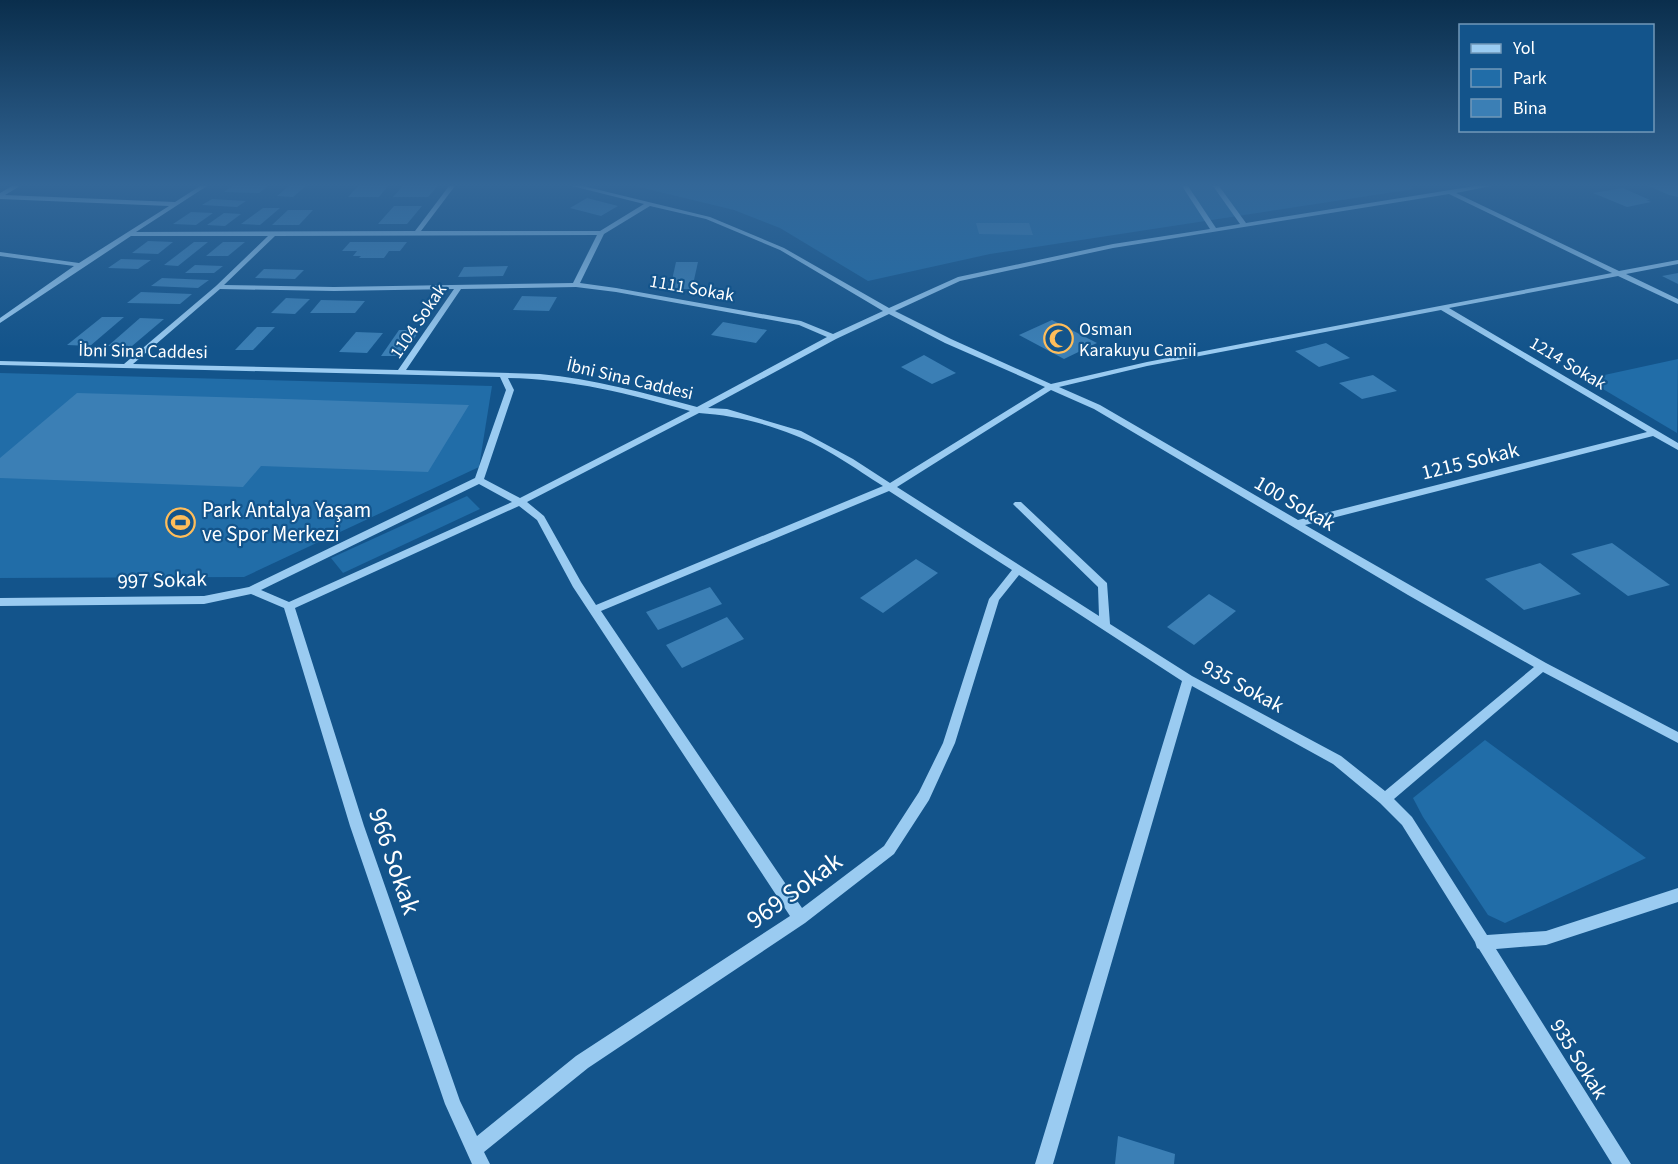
<svg xmlns="http://www.w3.org/2000/svg" width="1678" height="1164" viewBox="0 0 1678 1164" font-family="'Source Sans 3',sans-serif">
<rect width="100%" height="100%" fill="#13548b"/>
<g fill="#216da8">
<path d="M635 186H1411L1414 189 990 254 868 281 780 228 734 210Z"/>
<path d="M1678 359 1677 433 1586 379Z"/>
<path d="M0 373 492 386 479 467 244 577 0 578Z"/>
<path d="M467 496 480 509 343 573 331 558Z"/>
<path d="M1485 740 1646 858 1505 923 1488 915 1423 817 1413 798Z"/>
</g>
<g fill="#3b7fb5">
<path d="M232 186H268L259 193 224 192Z"/>
<path d="M289 186H306L293 197 277 196Z"/>
<path d="M358 186H388L379 197H348Z"/>
<path d="M403 186H438L428 197H393Z"/>
<path d="M1649 186H1678V197L1669 195Z"/>
<path d="M1623 188 1650 200H1646L1651 202 1627 207 1593 193Z"/>
<path d="M587 198 618 206 601 216 570 208Z"/>
<path d="M212 199 246 201 237 207 202 205Z"/>
<path d="M394 206H422L407 224H378Z"/>
<path d="M263 208H280L260 225 241 224Z"/>
<path d="M288 210H313L299 225H272Z"/>
<path d="M191 212 213 213 196 225 173 224Z"/>
<path d="M224 213 241 214 225 226 207 225Z"/>
<path d="M976 223H1029L1033 235 979 234Z"/>
<path d="M148 241 173 242 158 254 132 253Z"/>
<path d="M194 242H208L178 266 164 265Z"/>
<path d="M223 242H245L228 256H206Z"/>
<path d="M350 242H407L400 251H389L384 258H359L361 256H353L357 251H342Z"/>
<path d="M121 259 151 260 138 269 108 268Z"/>
<path d="M676 262H698L692 289H670Z"/>
<path d="M195 265 223 266 214 273H185Z"/>
<path d="M508 266 503 276 458 277 464 267Z"/>
<path d="M264 269 304 270 295 279 255 278Z"/>
<path d="M1678 273V284L1662 276Z"/>
<path d="M162 278 209 280 198 288 151 286Z"/>
<path d="M141 292 192 294 180 304 127 303Z"/>
<path d="M522 296 557 297 549 311 513 310Z"/>
<path d="M286 298 310 299 295 314 271 313Z"/>
<path d="M321 300 365 301 355 313H310Z"/>
<path d="M102 317H124L90 346 67 345Z"/>
<path d="M140 318 164 319 132 346H108Z"/>
<path d="M1052 320 1097 343 1064 359 1019 335Z"/>
<path d="M723 322 767 330 756 343 711 335Z"/>
<path d="M257 327H275L253 350H235Z"/>
<path d="M399 330H420L402 356H381Z"/>
<path d="M356 332 383 333 367 353 339 352Z"/>
<path d="M1326 343 1350 358 1319 367 1295 351Z"/>
<path d="M924 355 956 373 932 384 901 367Z"/>
<path d="M1373 375 1397 391 1362 399 1339 383Z"/>
<path d="M77 393 252 398 469 405 428 472 261 466 243 487 0 478V458Z"/>
<path d="M1612 543 1670 585 1628 596 1571 554Z"/>
<path d="M916 559 938 573 883 613 860 598Z"/>
<path d="M1540 563 1581 594 1524 610 1485 579Z"/>
<path d="M710 587 722 604 658 630 646 612Z"/>
<path d="M1209 594 1236 611 1194 645 1167 627Z"/>
<path d="M727 617 744 639 682 668 666 645Z"/>
<path d="M1118 1136 1175 1154 1174 1164H1115Z"/>
</g>
<g fill="none" stroke-linecap="round" stroke-linejoin="round">
<path fill="#9acbf1" fill-rule="evenodd" d="M12 186H20L5 195 175 202 200 186H207L136 232 415 231 449 186H455L421 231H600L644 204 572 186H583L710 217 784 248 889 308 958 277 1113 244 1210 229 1182 186H1188L1216 228 1240 224 1213 186H1219L1246 223 1475 186H1491L1456 193 1619 271 1678 260V264L1626 274 1678 299V304L1618 276 1449 308 1678 443V450L1653 436 1305 525 1546 663 1678 732V743L1543 672 1394 799 1412 817 1487 935 1546 931 1678 888V902L1546 945 1496 949 1631 1164H1612L1479 949 1477 948 1475 942 1402 825 1380 803 1333 764 1192 686 1053 1164H1035L1182 681 1019 575 999 600 955 743 929 800 894 854 805 923 588 1068 484 1152 490 1164H472L445 1104 350 826 284 608 251 594 204 604 0 606V598L204 596 249 587 475 478 506 390 500 377 0 365V361L124 364 216 286 268 236H131L0 323V318L74 266 0 256V252L79 263 169 206 0 199V193ZM1449 194 1612 273 1147 362 1051 384 951 339 895 311 960 281 1113 248ZM650 206 706 219 780 250 883 311 833 334 801 321 616 288 580 283 604 234ZM597 235 573 283 334 287 224 285 275 236ZM576 287 616 292 799 325 827 337 697 407C645 393 594 379 540 374L406 370 461 289ZM220 289 334 291 454 289 398 370 133 364ZM1441 310 1647 432 1298 520 1100 405 1059 387 1147 366ZM889 314 945 343 1045 387 890 483 853 459 801 431 727 409 708 408 836 339ZM508 378C572 379 629 394 690 411L520 498 484 479 514 390ZM1051 390 1094 409 1408 595 1534 667 1385 791 1341 756 1192 676 1110 624 1107 583 1021 502H1015L1013 504 1098 587 1099 616 897 487ZM699 413C731 415 765 423 794 435 824 446 856 469 883 486L596 605 581 582 544 516 527 502ZM479 484 512 502 289 602 261 590ZM889 491 1012 570 989 599 943 743 919 792 884 846 802 908 601 611ZM519 506 537 520 573 587 790 916 576 1056 477 1136 460 1101 364 826 295 608Z"/>
</g>
<linearGradient id="sky" x2="0" y2="1"><stop stop-color="#0a2e4c"/><stop offset="0.53" stop-color="#336798"/><stop offset="1" stop-color="#336798" stop-opacity="0"/></linearGradient>
<rect width="1678" height="349" fill="url(#sky)"/>
<defs>
<symbol id="mosque-ring" viewBox="-11 -11 22 22"><circle r="9.5" fill="#13548b" stroke="#ffbd5a" stroke-width="1.5"/><path d="M3.5-4.9A6 6 0 1 0 3.5 4.9A5 5 0 1 1 3.5-4.9Z" fill="#ffbd5a"/></symbol>
<symbol id="stadium-ring" viewBox="-11 -11 22 22"><circle r="9.5" fill="#13548b" stroke="#ffbd5a" stroke-width="1.5"/><path d="M0-5a6.5 5 0 1 0 0 10a6.5 5 0 1 0 0-10ZM-3.5-1.8h7v3.6h-7Z" fill="#ffbd5a"/></symbol>
</defs>
<g fill-rule="evenodd">
<use href="#mosque-ring" x="1042" y="322" width="33" height="33"/>
<use href="#stadium-ring" x="164" y="506" width="33" height="33"/>
</g>
<g text-anchor="middle" stroke-width="4.5" stroke-linejoin="round" paint-order="stroke">
<g font-size="18" fill="#fff" stroke="#13548b">
<text transform="translate(692 288) rotate(10)" y="6">1111 Sokak</text>
<text transform="translate(418 321) rotate(-56)" y="6">1104 Sokak</text>
<text transform="translate(143 351) rotate(1)" y="6">İbni Sina Caddesi</text>
<text transform="translate(1568 363) rotate(31)" y="6">1214 Sokak</text>
<text transform="translate(630 379) rotate(13)" y="6">İbni Sina Caddesi</text>
</g>
<g font-size="18" fill="#fff" stroke="#13548b" text-anchor="start">
<text x="1079" y="335">Osman<tspan x="1079" dy="21">Karakuyu Camii</tspan></text>
</g>
<g font-size="21" fill="#fff" stroke="#13548b">
<text transform="translate(1470 461) rotate(-14)" y="7">1215 Sokak</text>
<text transform="translate(1295 503) rotate(30)" y="7">100 Sokak</text>
<text transform="translate(162 580) rotate(-2)" y="7">997 Sokak</text>
<text transform="translate(1243 686) rotate(28)" y="7">935 Sokak</text>
<text transform="translate(1579 1059) rotate(58)" y="7">935 Sokak</text>
</g>
<g font-size="21" fill="#fff" stroke="#13548b" text-anchor="start">
<text x="202" y="517">Park Antalya Yaşam<tspan x="202" dy="24">ve Spor Merkezi</tspan></text>
</g>
<g font-size="26" fill="#fff" stroke="#13548b">
<text transform="translate(395 861) rotate(71)" y="9">966 Sokak</text>
<text transform="translate(794 890) rotate(-36)" y="9">969 Sokak</text>
</g>
</g>
<rect x="1459" y="24" width="195" height="108" fill="#13548b" stroke="#7198b9" stroke-width="1.5"/>
<rect x="1471" y="44" width="30" height="9" fill="#9acbf1" stroke="#7198b9" stroke-width="1.5"/>
<text x="1513" y="54" font-size="18" fill="#ffffff">Yol</text>
<rect x="1471" y="69" width="30" height="18" fill="#216da8" stroke="#7198b9" stroke-width="1.5"/>
<text x="1513" y="84" font-size="18" fill="#ffffff">Park</text>
<rect x="1471" y="99" width="30" height="18" fill="#3b7fb5" stroke="#7198b9" stroke-width="1.5"/>
<text x="1513" y="114" font-size="18" fill="#ffffff">Bina</text>
</svg>
